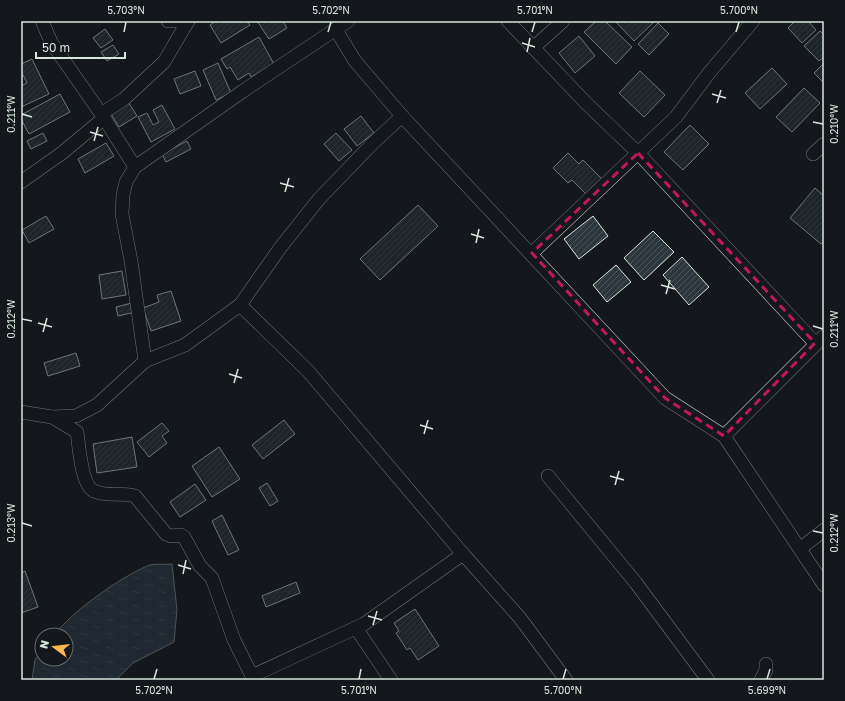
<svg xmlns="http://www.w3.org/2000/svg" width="845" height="701" viewBox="0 0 845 701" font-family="'Golos Text',sans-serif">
<defs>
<pattern id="water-ripples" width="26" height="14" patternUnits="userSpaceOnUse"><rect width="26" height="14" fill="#2f3f4d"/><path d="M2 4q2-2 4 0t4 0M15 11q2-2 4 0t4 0" fill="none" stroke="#4c5b66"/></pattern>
<pattern id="building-hatch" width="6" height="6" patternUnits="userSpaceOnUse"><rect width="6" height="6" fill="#2c363c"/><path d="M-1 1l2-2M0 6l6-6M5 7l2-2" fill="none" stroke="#4a5358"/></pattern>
</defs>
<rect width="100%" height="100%" fill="#14181c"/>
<path fill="url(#water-ripples)" stroke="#939e99" d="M172 564 177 610 174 642 133 663 116 680H32L35 660 42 650V659H66V635H54C74 610 118 579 147 566 154 563 164 565 172 564Z"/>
<g fill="url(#building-hatch)" stroke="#d8e6dc">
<path d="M216 21H247L250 25 221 43 210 25Z"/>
<path d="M257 21H283L287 28 269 39Z"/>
<path d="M596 21H605L632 47 616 64 584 32Z"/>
<path d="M615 21H655L634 41Z"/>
<path d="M795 21H808L816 30 802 43 788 28Z"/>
<path d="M658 23 669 34 649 55 638 44Z"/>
<path d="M105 29 113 40 101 48 93 38Z"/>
<path d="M820 31 824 35V57L819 61 804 46Z"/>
<path d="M579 36 595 56 575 73 559 53Z"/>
<path d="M259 37 274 64 251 77 249 73 238 80 230 67 227 69 221 59Z"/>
<path d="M113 45 119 54 107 61 101 52Z"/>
<path d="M32 59 49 94 21 107V86L27 83 21 71V64Z"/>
<path d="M218 63 231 93 216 100 203 70Z"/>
<path d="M824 63V83L814 73Z"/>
<path d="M772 68 787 84 760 109 745 93Z"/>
<path d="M195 71 201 86 180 94 174 79Z"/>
<path d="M640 71 665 95 644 117 619 93Z"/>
<path d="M804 88 820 103 792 132 776 117Z"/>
<path d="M60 94 70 112 29 134 21 119V115Z"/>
<path d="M129 103 137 116 119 127 111 114Z"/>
<path d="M162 105 175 129 151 142 138 117 147 113 153 125 159 122 153 110Z"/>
<path d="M361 116 374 133 357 146 344 129Z"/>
<path d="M690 125 709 144 683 170 664 152Z"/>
<path d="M43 133 47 141 31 149 27 141Z"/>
<path d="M336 133 352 150 339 161 324 144Z"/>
<path d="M187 141 191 149 166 162 162 154Z"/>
<path d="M106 143 114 156 85 173 78 159Z"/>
<path d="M568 153 579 164 583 160 602 179 586 194 572 180 568 183 553 168Z"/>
<path d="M815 188 824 196V241L821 244 790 218Z"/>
<path d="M418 205 438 226 380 280 360 259Z"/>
<path d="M46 216 54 229 29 243 22 230Z"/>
<path d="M593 216 608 236 579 259 564 239Z"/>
<path d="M653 231 674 252 644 280 624 258Z"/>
<path d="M682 257 709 287 689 305 663 275Z"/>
<path d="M616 265 631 282 607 302 593 285Z"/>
<path d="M122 271 126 295 102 299 99 275Z"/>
<path d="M171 291 181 321 151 331 143 308 159 302 157 295Z"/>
<path d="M132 303 135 312 118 316 116 307Z"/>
<path d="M76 353 80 366 48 376 44 363Z"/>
<path d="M284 420 295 434 263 459 252 445Z"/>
<path d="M162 423 169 431 162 436 167 443 149 457 137 442Z"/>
<path d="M132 437 137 467 97 473 93 444Z"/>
<path d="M219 447 240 479 212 497 192 466Z"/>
<path d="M267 483 278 501 270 506 259 488Z"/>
<path d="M195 484 206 500 180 517 170 502Z"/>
<path d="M222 515 239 550 228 555 212 521Z"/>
<path d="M25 571 38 607 21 613V573Z"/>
<path d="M296 582 300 593 266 607 262 596Z"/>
<path d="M415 609 439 646 418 660 410 648 407 650 396 633 399 631 394 623Z"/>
</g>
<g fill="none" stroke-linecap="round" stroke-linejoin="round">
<defs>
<g id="minor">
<path d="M42 21 51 42 104 118 135 167"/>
<path d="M168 21H188"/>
<path d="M508 21 586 103 638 153 815 343"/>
<path d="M336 30 355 61 402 116 665 398 724 436 824 585"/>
<path d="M533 48 563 21"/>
<path d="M101 114 124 99 164 62 188 21"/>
<path d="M813 154 824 144"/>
<path d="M21 182 62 153 104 118"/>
<path d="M532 253 676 117 709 73 753 21"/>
<path d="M240 305 308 371 463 554 520 618 566 680"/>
<path d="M145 361 131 261 122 214 123 195 126 182 135 167 243 91 348 21"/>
<path d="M21 412 52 417 76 416 97 405 145 361 185 345 240 305 280 248 319 199 372 144 402 116"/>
<path d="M52 417 77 432C79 445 81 485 94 491 106 497 122 492 135 496L166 534 171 536 181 535 184 537 200 566 212 578 234 640 254 680"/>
<path d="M724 436 824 336"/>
<path d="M548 476 636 583 708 680"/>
<path d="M801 548 824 530"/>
<path d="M356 628 391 680"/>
<path d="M252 676 364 624 463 554"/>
<path d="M761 680 766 670V664"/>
</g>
</defs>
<use href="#minor" stroke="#d8e6dc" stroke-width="14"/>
<use href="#minor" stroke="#14181c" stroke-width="13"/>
</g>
<path d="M0 0H845V701H0ZM638 153 815 343 724 436 665 398 532 253Z" fill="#14181c" fill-opacity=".55" fill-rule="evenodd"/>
<path fill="none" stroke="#c2185b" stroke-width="3" stroke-dasharray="8 5" stroke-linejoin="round" d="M638 153 815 343 724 436 665 398 532 253Z"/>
<path fill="none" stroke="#d8e6dc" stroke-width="1.5" d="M124 32 126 22M328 32 331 22M532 32 535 22M736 32 739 22M522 43 535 47M527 52 530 38M712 94 726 98M717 103 721 90M22 114 32 117M813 122 823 124M90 132 103 136M94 141 98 127M280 183 294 187M285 192 289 178M471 234 484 238M476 243 479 229M661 285 675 289M666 294 670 280M22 319 32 321M38 323 52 327M813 326 823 329M43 332 47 318M229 374 242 378M234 383 238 369M420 425 433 429M424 434 428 420M610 476 624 480M615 485 619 471M22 523 32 526M813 531 823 533M178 565 191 569M183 574 186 560M368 616 382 620M373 625 377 611M154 679 157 669M359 679 361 669M563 679 566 669M767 679 770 669"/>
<rect width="845" height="701" fill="none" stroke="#14181c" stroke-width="44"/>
<g transform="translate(54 647) rotate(285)"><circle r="19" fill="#14181c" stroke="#626a69"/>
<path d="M0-3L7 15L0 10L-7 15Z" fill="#ffb74d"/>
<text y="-6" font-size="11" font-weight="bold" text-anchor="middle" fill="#d8e6dc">N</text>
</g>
<path d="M36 52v6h89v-6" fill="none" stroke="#d8e6dc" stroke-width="2"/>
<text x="42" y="52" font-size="12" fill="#d8e6dc" stroke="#14181c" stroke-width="3" paint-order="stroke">50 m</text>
<rect x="22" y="22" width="801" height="657" fill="none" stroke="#d8e6dc" stroke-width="1.5"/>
<g font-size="10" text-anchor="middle" fill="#d8e6dc">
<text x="126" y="14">5.703°N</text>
<text x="331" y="14">5.702°N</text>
<text x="535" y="14">5.701°N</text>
<text x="739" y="14">5.700°N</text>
<text transform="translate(11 114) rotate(-90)" y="4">0.211°W</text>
<text transform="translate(834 124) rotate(-90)" y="4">0.210°W</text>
<text transform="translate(11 319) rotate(-90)" y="4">0.212°W</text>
<text transform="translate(834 329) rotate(-90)" y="4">0.211°W</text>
<text transform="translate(11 523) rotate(-90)" y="4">0.213°W</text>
<text transform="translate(834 533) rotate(-90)" y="4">0.212°W</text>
<text x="154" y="694">5.702°N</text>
<text x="359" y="694">5.701°N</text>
<text x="563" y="694">5.700°N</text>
<text x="767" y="694">5.699°N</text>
</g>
</svg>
